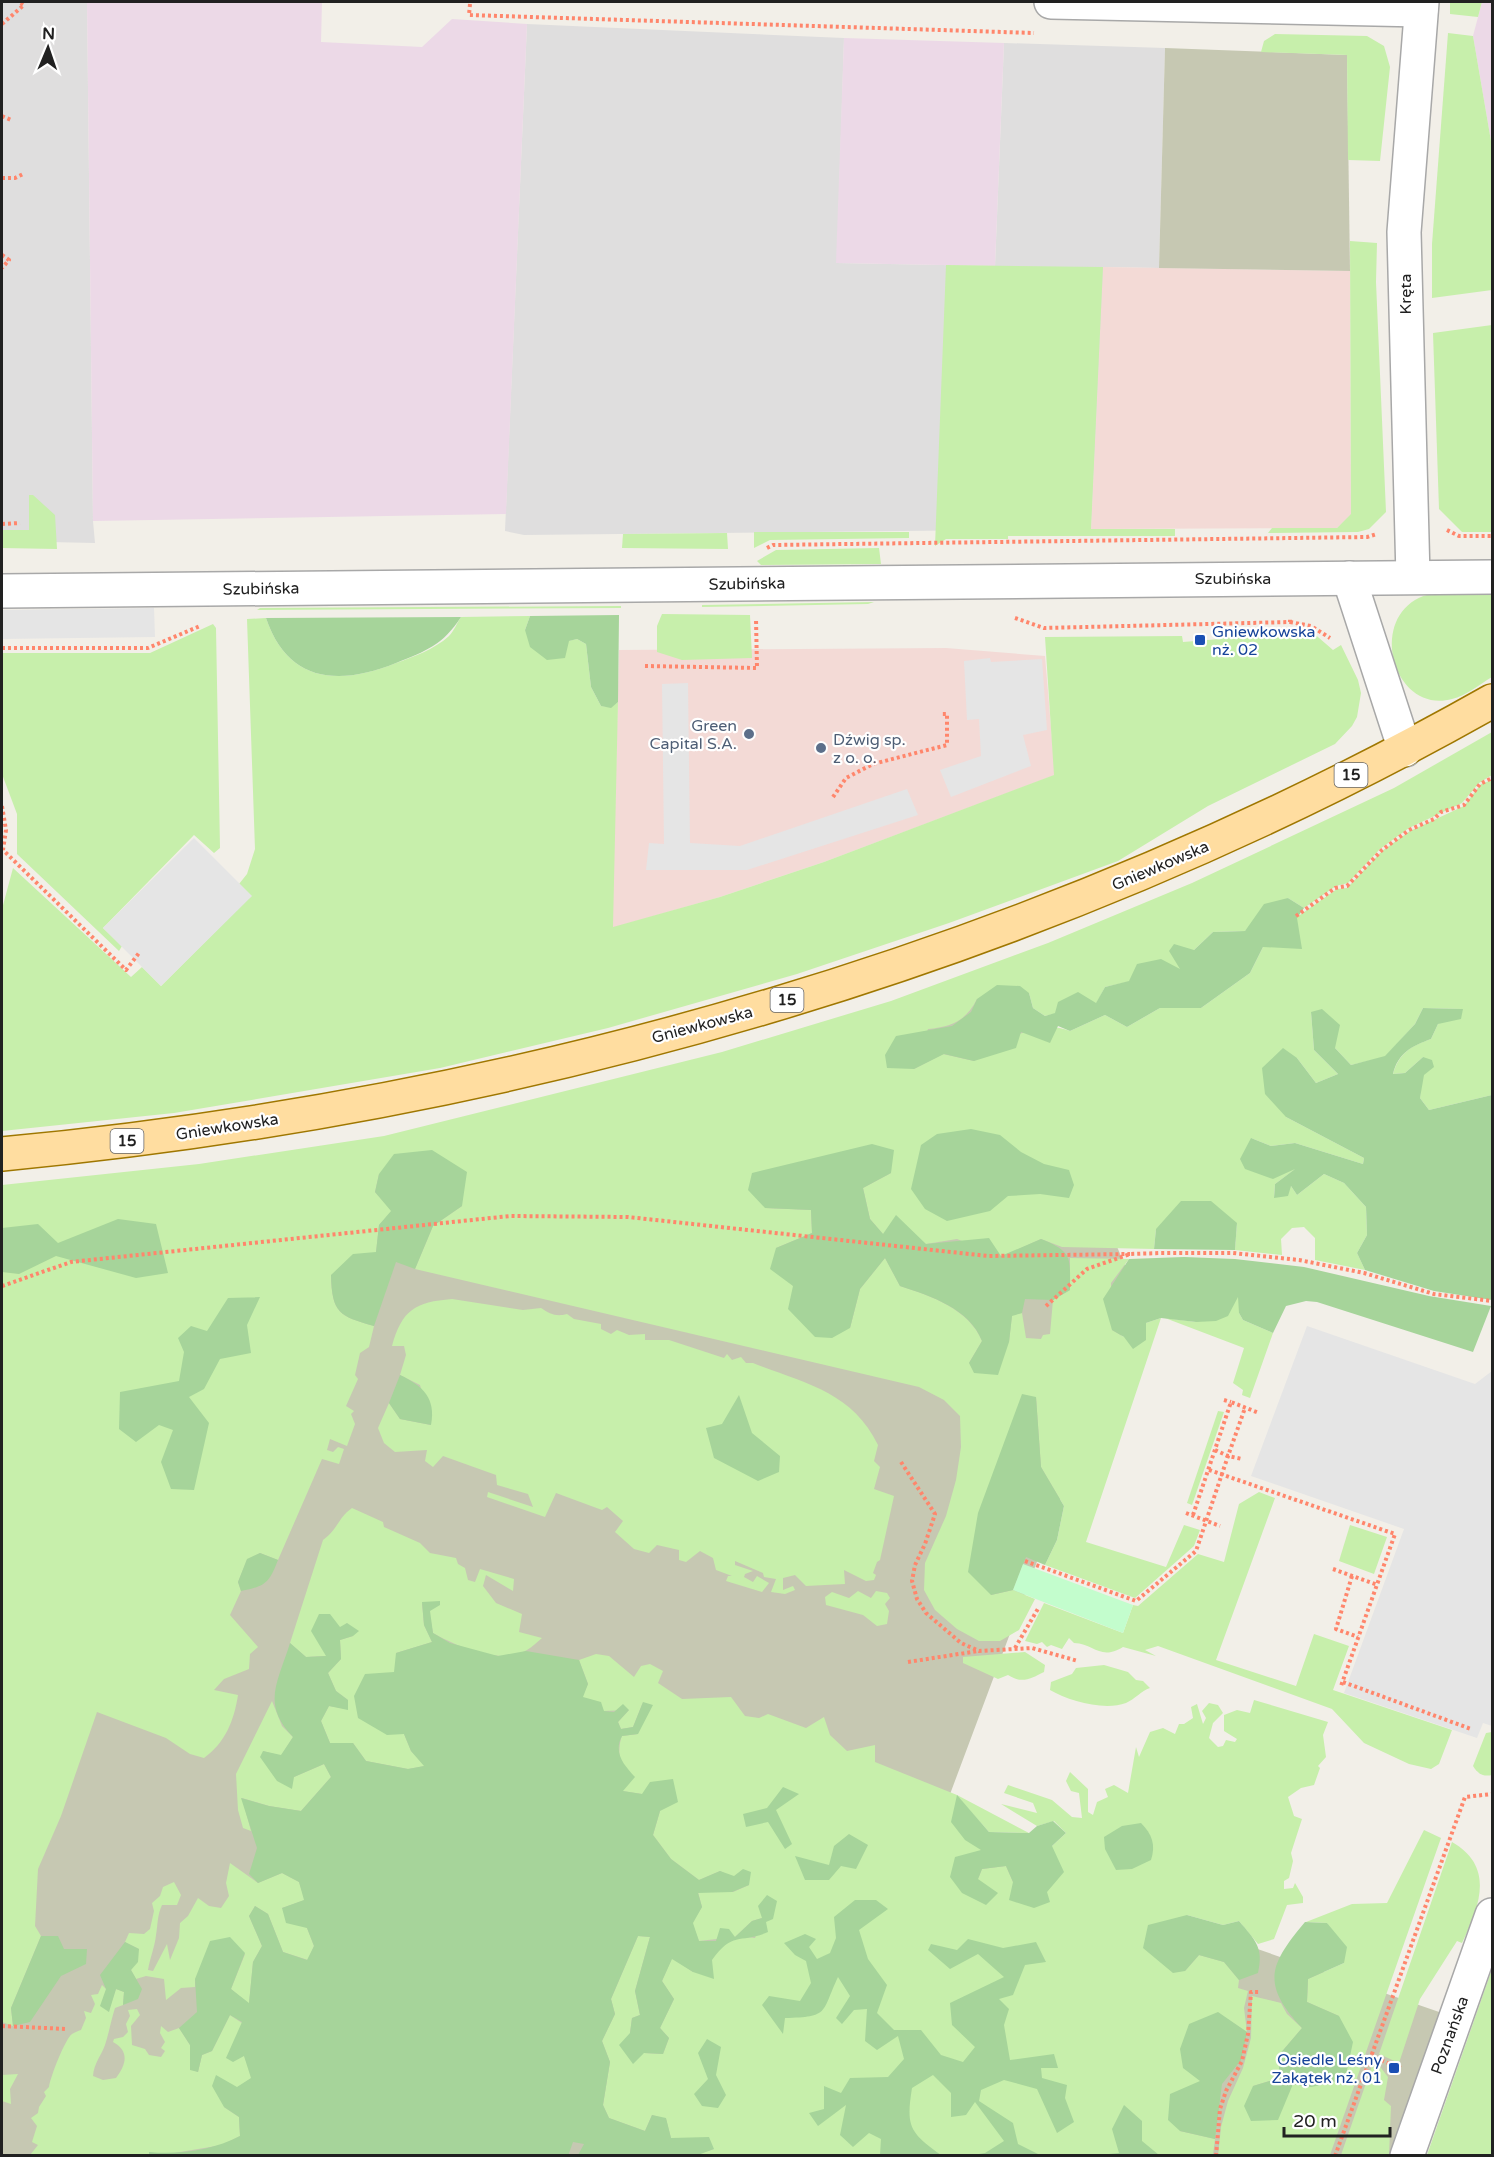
<svg xmlns="http://www.w3.org/2000/svg" width="1494" height="2157" viewBox="0 0 1494 2157" font-family="'Varela Round',sans-serif">
<rect width="100%" height="100%" fill="#f2efe8"/>
<g fill="#dfdede">
<path d="M2 2H87L93 521 95 543 2 541Z"/>
<path d="M527 24 844 38 837 263 995 266 1004 43 1165 48 1159 268 1104 267 1091 529 524 535 505 531Z"/>
</g>
<g fill="#f3dad6">
<path d="M1103 267 1350 271 1351 515 1337 528 1091 529Z"/>
<path d="M946 648 1045 656 1055 775 824 862 720 897 612 928 619 650Z"/>
</g>
<g fill="#ecd9e7">
<path d="M87 2H322L321 42 422 47 452 19 527 24 506 514 93 521Z"/>
<path d="M1482 2H1492V147L1473 36Z"/>
<path d="M844 38 1004 43 995 266 836 263Z"/>
</g>
<g fill="#c6c8b2">
<path d="M1165 48 1347 55 1350 271 1159 268Z"/>
<path d="M1004 979 1137 1294 934 1837 1442 2013 1391 2155H2V1202L506 1131Z"/>
</g>
<g fill="#c7efab">
<path d="M1450 2H1482L1478 17 1450 14Z"/>
<path d="M1448 33 1473 36 1492 147V290L1432 298V244Z"/>
<path d="M1275 34 1367 36 1384 46 1390 67 1380 161 1348 160 1347 55 1261 52 1264 41Z"/>
<path d="M1350 241 1377 243 1376 282 1386 512 1369 529 1358 532 1268 533 1272 528H1337L1351 514Z"/>
<path d="M946 265 1103 267 1091 529H1175V536H1008V539H946L935 546Z"/>
<path d="M1492 325V532H1462L1439 509 1433 333Z"/>
<path d="M29 495H33L55 515 57 549 2 548V530H29Z"/>
<path d="M754 532H909V538L770 540 754 548Z"/>
<path d="M727 533 728 549 622 548 623 534Z"/>
<path d="M879 548 881 564 761 565 757 561 776 550Z"/>
<path d="M1492 594V677C1480 684 1466 696 1452 699 1397 714 1369 628 1415 600 1435 588 1470 595 1492 594Z"/>
<path d="M874 602 868 604 702 607V605Z"/>
<path d="M621 606V608L257 610 260 608Z"/>
<path d="M662 614 750 615 752 658 682 660 657 652V626Z"/>
<path d="M530 616 525 630 568 641 577 639 586 644 591 687 601 706 611 707 618 702 613 927 720 897 824 862 1054 775 1045 637 1182 636 1183 642 1220 639V636L1267 635 1292 628 1311 631 1333 650 1341 645 1358 680 1361 693 1357 717 1352 726 1335 744 1208 806 1118 861 949 923 797 974 608 1028 440 1068 174 1113 2 1131V909L13 868 131 977 142 967 161 986 251 896 239 884 247 874 255 849 247 619 266 618C288 683 339 686 396 663 413 657 435 649 449 636 454 631 457 623 461 617Z"/>
<path d="M213 624 216 628 220 848 214 853 194 835 103 928 122 946 119 951 17 854V814L2 774V653H150Z"/>
<path d="M1492 732V775L1479 783 1462 803 1409 828 1380 849 1348 883 1336 886 1304 908 1288 898 1245 931 1213 932 1194 950 1181 970 1105 987 1096 1004 1045 1016 1033 1008 1029 993 977 999C966 1021 951 1027 928 1029L914 1069 943 1054 974 1061C1003 1043 1035 1017 1070 1031L1105 1015 1127 1027 1160 1008H1201L1250 973 1263 947 1297 917 1337 889 1347 888 1382 851 1410 831 1464 806 1481 784 1492 780V1095L1429 1110 1420 1098 1423 1057 1405 1073 1393 1074C1399 1053 1411 1046 1431 1039L1438 1024 1462 1009 1423 1008 1415 1024 1385 1057 1351 1065 1335 1048 1311 1012 1314 1050 1338 1074 1316 1083 1297 1058 1286 1117 1364 1158 1363 1164 1295 1143 1271 1146 1251 1138 1298 1167 1275 1184 1274 1197 1291 1186 1297 1195 1324 1174 1344 1183 1366 1207 1367 1235 1357 1253 1365 1270 1315 1260V1238L1304 1227 1292 1228 1281 1239 1282 1255 1235 1250 1237 1223 1156 1229 1154 1249 1062 1247 1041 1239 1001 1257 957 1239 926 1244 883 1234 870 1219 863 1188 891 1173 765 1208 811 1210 812 1233 776 1248 793 1286 850 1328 860 1289 885 1258 900 1286C931 1296 969 1309 982 1341L969 1363 1009 1342 1012 1315 1022 1313 1026 1338 1041 1339 1043 1335 1050 1334 1053 1300 1070 1290V1258L1129 1259 1111 1283 1112 1330 1124 1337 1146 1323 1161 1318 1086 1542 1166 1567 1184 1525 1200 1530 1194 1546 1135 1598 1045 1565 1057 1540 1064 1506 1041 1467 1036 1397 991 1595 1013 1590 1035 1599 1019 1630 1000 1641H979L957 1629 935 1610 924 1590 925 1563 946 1516 956 1480 961 1447 960 1416 944 1400 919 1387 415 1269 433 1226 462 1206 379 1174 375 1192 392 1211 379 1225 376 1253 331 1275C332 1313 339 1316 374 1326L369 1347 360 1353 355 1375 358 1379 346 1406 354 1411 351 1414 355 1424 347 1446 330 1439 327 1450 333 1452 338 1447 344 1449 339 1464 322 1459 278 1560 260 1553 247 1560 238 1582 241 1591 230 1615 258 1647 250 1654 249 1669 224 1679 214 1690 238 1695C234 1721 225 1743 204 1758L190 1754 166 1738 97 1712 61 1816 38 1869 35 1926 41 1936 11 2008 13 2026 2 2022V1185L199 1164 384 1136 722 1052 891 1001 1048 943 1192 883 1394 788Z"/>
<path d="M1239 1296V1313L1243 1320 1273 1333 1250 1398 1242 1395 1243 1390 1233 1383 1244 1348 1165 1318 1196 1322Z"/>
<path d="M452 1299 523 1310 541 1308C550 1314 556 1317 567 1314L574 1319 601 1324V1329L611 1334 617 1330 629 1335 645 1334V1340H669L724 1358 727 1354 732 1360 741 1357 746 1363H753C803 1383 852 1391 878 1445L874 1461 880 1467 874 1489 894 1496 880 1560 877 1562 873 1573 876 1575 874 1580 866 1581 844 1570 845 1584 806 1586 795 1575 783 1578V1590L793 1586 795 1590 785 1594 771 1592 776 1579 764 1577 763 1573 735 1561V1565L753 1571 745 1574 744 1577 753 1582 757 1576 769 1583 762 1592 726 1581 728 1576H732L716 1570 713 1558 700 1551 686 1562 679 1560V1550L657 1545 649 1553 634 1549 615 1532 623 1521 607 1507 602 1510 556 1493 545 1517 487 1497 488 1492 533 1507 528 1494 497 1485 496 1475 443 1456 433 1467 425 1461 427 1450 395 1452 384 1443 378 1428 389 1403 400 1419 431 1425 420 1385 400 1375 406 1355 404 1346H392C402 1310 415 1302 452 1299Z"/>
<path d="M1218 1411 1224 1412 1192 1505 1187 1503Z"/>
<path d="M1259 1492 1275 1498 1216 1660 1296 1686 1314 1634 1349 1646 1333 1690 1452 1730 1439 1764 1431 1769 1409 1764 1364 1743 1332 1709 1158 1646 1145 1650 1156 1656 1123 1647C1100 1661 1095 1644 1074 1643L1069 1638 1062 1649 1051 1645 1047 1647 1042 1642 1037 1644 1025 1641 1044 1603 1123 1633 1133 1605 1138 1606 1198 1554 1224 1562 1239 1504Z"/>
<path d="M352 1508 383 1522 384 1527 420 1543 430 1553 456 1558 458 1564 465 1568 468 1580 475 1582 480 1569 514 1579 513 1591 486 1575 483 1586 496 1603 522 1614 519 1632 542 1638C537 1642 532 1647 527 1650 501 1666 456 1646 433 1633L429 1611 422 1603 424 1625 432 1642 396 1653 404 1734 411 1751 425 1766 408 1769 366 1761 353 1743H330L321 1721 329 1706 347 1709 348 1700 336 1691 328 1673 341 1659 340 1640 353 1636 347 1623 326 1656 306 1657 290 1643 323 1540C338 1529 338 1518 352 1508Z"/>
<path d="M1350 1525 1387 1537 1374 1574 1339 1561Z"/>
<path d="M858 1591 871 1598 876 1591 887 1593 890 1598 885 1604 889 1611 887 1624 877 1626 863 1615 826 1605 825 1597 832 1592 849 1598Z"/>
<path d="M1025 1652 1045 1665 1044 1672C1030 1679 1022 1684 1008 1675L998 1679 963 1663V1657Z"/>
<path d="M596 1654 609 1656 634 1677 641 1666 650 1664 663 1671 658 1683 682 1699 731 1697 745 1716 759 1718 768 1714 806 1728 824 1717 830 1735 847 1751 875 1745V1762L957 1795 1029 1833 989 1832 957 1796 982 1850 978 1879 982 1869 1006 1866 1013 1882 1047 1892 1052 1846 1066 1833 1054 1821 1037 1826 1001 1804 1037 1813 1033 1803 1004 1793 1008 1785 1052 1800 1072 1817 1082 1818 1079 1793 1071 1791 1066 1781 1070 1772 1088 1789V1812L1093 1815 1097 1802 1108 1797 1105 1789 1114 1785 1128 1793 1136 1747 1139 1757 1150 1732 1163 1728 1175 1734 1179 1724H1184L1193 1718 1191 1707 1197 1704 1203 1724 1206 1718 1202 1711 1209 1703 1218 1705 1223 1713 1213 1723 1209 1738 1218 1747 1223 1746 1226 1740 1235 1742 1237 1739 1224 1731V1715L1237 1710 1250 1713 1254 1700 1328 1722 1323 1735 1326 1757 1318 1766 1320 1768 1314 1785 1301 1788 1288 1797 1294 1816 1302 1819 1291 1853 1293 1861 1289 1878 1284 1881V1889L1293 1888 1295 1883 1303 1897V1903L1287 1905 1274 1939 1258 1944 1239 1921 1223 1925 1187 1915 1185 1971 1199 1955 1224 1962 1239 1980 1238 1988 1248 1991 1244 2008 1247 2032 1218 2013 1201 2081 1180 2131 1215 2139 1213 2155H695L714 2149 671 2138 666 2119 652 2115 645 2131 609 2118 603 2105 610 2062 602 2041 615 2014 611 1999 638 1936 650 1937 635 1991 640 2015 632 2018 630 2033 644 2053 663 2054 669 2038 660 2028 674 1999 662 1981 672 1958 693 1972C715 1957 725 1933 755 1938L762 1918 752 1921 735 1937 699 1941 692 1923 702 1907 698 1892H733L749 1885 720 1871 699 1880 671 1859 653 1835 660 1811 642 1794 622 1791C622 1775 616 1749 622 1736L638 1734 643 1702 633 1727 621 1729 618 1722 629 1710 603 1711 582 1697 588 1684 579 1660Z"/>
<path d="M1104 1665 1128 1672 1136 1680 1143 1681 1150 1688C1141 1691 1135 1699 1126 1703 1104 1711 1069 1701 1050 1690L1051 1682 1072 1674 1076 1668Z"/>
<path d="M272 1701 282 1726 293 1737 281 1756 263 1751 294 1777 324 1764 331 1777 301 1811 269 1806 242 1798 251 1831 243 1828 238 1810 236 1774Z"/>
<path d="M1492 1732V1775C1483 1777 1478 1774 1473 1766L1486 1733Z"/>
<path d="M1424 1830 1441 1838 1330 2155 1218 2156 1221 2127 1228 2101 1243 2068 1251 2038 1252 1996 1281 2003 1287 2014 1302 2028 1279 2055V2078L1253 2086 1293 2084 1311 2087 1339 2016 1307 2002 1308 1979 1344 1963 1327 1923 1306 1922 1352 1904 1387 1903Z"/>
<path d="M1452 1842C1494 1866 1481 1904 1462 1943L1457 1941 1420 1999 1399 2063 1379 2054Z"/>
<path d="M230 1863 258 1883 282 1873 299 1882 305 1900 282 1908 307 1928 314 1946 308 1960 283 1952 268 1914 255 1906 249 1916 262 1946 253 1962 249 2004 231 1989 245 1954 195 1979V1987L181 1988 166 2000 164 1979 146 1976 136 1979 131 1970 139 1949 125 1942 129 1933 144 1934 150 1929 154 1911 152 1903 160 1896 163 1887 174 1882 181 1895 177 1905H162C157 1916 158 1924 156 1935 155 1946 150 1958 148 1970L153 1971 167 1944 170 1960 179 1938 180 1923 188 1916 198 1898 209 1906 221 1908 229 1896 226 1883Z"/>
<path d="M1492 1969V2155H1427Z"/>
<path d="M102 1985 106 1989 108 2012 116 1989 124 1992 123 2005 115 2008C111 2020 109 2033 105 2045 101 2056 94 2063 93 2076L103 2080 116 2078C126 2065 130 2051 113 2042L114 2039 123 2037 128 2032 126 2024 130 2016 128 2010 137 2009 140 2015 131 2026 132 2045 145 2049 149 2055 161 2057 165 2051 161 2048 165 2042 160 2033 161 2026 168 2032 179 2028 190 2045V2069L198 2072 202 2055 212 2051 230 2015 242 2023 244 2055 252 2078 238 2087 224 2107 239 2117 240 2136 222 2145 168 2154 23 2156 30 2155 38 2145 32 2142 37 2126 31 2118 38 2113 39 2107 46 2096 44 2092 49 2087C50 2078 65 2039 72 2034 75 2032 78 2031 81 2030L86 2018 84 2011 91 2013 95 2004 91 1995 98 1994Z"/>
<path d="M1373 2063 1378 2064 1388 2077 1384 2100 1391 2106 1389 2155H1341Z"/>
<path d="M18 2074 10 2089 11 2104 2 2101V2075Z"/>
</g>
<g fill="#a6d49a">
<path d="M619 615 618 702 611 708 601 706 591 687 586 644 577 639 569 641 565 658 547 660 530 647 525 630 530 616Z"/>
<path d="M461 617C443 645 426 651 396 663 339 686 288 683 266 618Z"/>
<path d="M1288 898 1304 908 1297 918 1302 949 1263 947 1250 973 1201 1008H1160L1127 1027 1105 1015 1070 1031 1058 1026 1050 1043 1021 1032 1016 1048 974 1061 944 1054 914 1069 887 1068 885 1055 896 1036 952 1026 971 1012 977 999 997 985 1020 986 1029 993 1033 1008 1045 1016 1055 1013 1058 1002 1078 992 1096 1003 1105 987 1129 981 1137 964 1161 959 1180 969 1169 951 1174 944 1194 950 1213 932 1245 931 1264 904Z"/>
<path d="M1423 1008 1463 1009 1461 1019 1438 1024 1431 1039C1412 1046 1398 1053 1393 1074L1405 1073 1423 1057 1432 1060 1434 1067 1424 1075 1420 1098 1429 1110 1492 1095V1300L1434 1291 1365 1270 1357 1253 1367 1235 1366 1207 1344 1183 1324 1174 1297 1195 1291 1186 1288 1196 1274 1198 1275 1184 1295 1169 1273 1179 1245 1169 1240 1159 1251 1138 1271 1146 1295 1143 1363 1164 1364 1158 1286 1117 1265 1094 1262 1068 1283 1048 1297 1058 1316 1083 1338 1074 1314 1050 1311 1012 1322 1009 1340 1025 1335 1048 1351 1065 1385 1056 1415 1024Z"/>
<path d="M971 1129 1000 1135 1021 1152 1044 1164 1069 1170 1074 1185 1069 1198 1040 1194 1008 1196 990 1211 947 1221 925 1209 911 1189 921 1145 937 1134Z"/>
<path d="M872 1144 894 1150 891 1173 863 1188 870 1219 883 1234 896 1215 926 1244 989 1238 1001 1256 1041 1239C1073 1252 1070 1257 1070 1290L1053 1300 1025 1299 1022 1313 1012 1316 1009 1342 998 1375 974 1373 969 1363 982 1341C970 1309 931 1296 900 1286L885 1258 860 1289 850 1328 832 1338 815 1337 788 1309 793 1286 770 1269 776 1248 812 1233 811 1210 765 1208 748 1190 752 1173Z"/>
<path d="M432 1150 467 1172 462 1206 433 1226 415 1269 396 1262 374 1326C339 1316 332 1313 331 1275L353 1254 376 1252 379 1225 391 1211 375 1192 379 1174 394 1154Z"/>
<path d="M1181 1201H1211L1237 1223 1235 1250 1154 1249 1156 1229Z"/>
<path d="M118 1219 156 1224 168 1273 136 1278 56 1256 19 1274 2 1272V1228L38 1224 58 1243Z"/>
<path d="M1184 1257 1235 1259 1304 1267 1429 1296 1491 1306 1473 1352 1317 1302 1306 1301 1286 1306 1273 1333 1243 1320 1239 1313 1238 1297 1228 1316 1216 1321 1196 1322 1161 1318 1146 1323V1340L1133 1349 1124 1337 1112 1330 1103 1299 1129 1259Z"/>
<path d="M260 1297 247 1325 251 1353 220 1359 204 1389 189 1397 209 1423 194 1490 171 1489 161 1462 173 1430 159 1425 136 1442 119 1429 120 1392 179 1381 184 1352 178 1338 191 1326 207 1331 228 1298Z"/>
<path d="M400 1375C423 1386 436 1398 431 1425L400 1419 389 1403Z"/>
<path d="M1022 1394 1036 1397 1041 1467 1064 1506 1057 1540 1045 1565 1026 1557 1013 1590 991 1595 968 1572 978 1513Z"/>
<path d="M739 1395 752 1433 780 1456 779 1472 758 1481 714 1458 706 1428 722 1424Z"/>
<path d="M260 1553 278 1560C269 1583 266 1586 241 1591L238 1582 247 1559Z"/>
<path d="M440 1601V1605L430 1611 433 1633 450 1643 498 1656 526 1651 579 1660 588 1684 583 1697 601 1702 604 1711 614 1712 623 1704 629 1710 618 1722 621 1729 633 1727 643 1702 653 1705 638 1734 622 1736C613 1753 624 1765 635 1777L623 1791 642 1794 650 1782 673 1779 678 1802 660 1811 653 1835 671 1859 699 1880 720 1871 734 1876 743 1869 751 1872 749 1885 732 1892 698 1893 702 1907 693 1923 699 1941H716L720 1928 729 1929 735 1937 752 1921 762 1918 758 1906 767 1895 777 1901 773 1919 766 1922 768 1932C741 1944 733 1930 712 1960L714 1979 693 1972 672 1959 662 1981 674 1999 660 2028 669 2038 663 2054 644 2053 633 2064 619 2045 630 2033 632 2018 640 2015 635 1991 650 1937 638 1936 611 1999 615 2014 602 2041 610 2062 603 2105 609 2118 645 2131 652 2115 666 2118 671 2138 709 2137 714 2149 695 2156 578 2155 584 2144 573 2142 568 2156 149 2155V2152C180 2155 213 2150 240 2136L239 2117 224 2107 212 2086 216 2075 237 2087 251 2078 244 2056 233 2062 226 2058 242 2022 230 2015 212 2051 202 2055 198 2072 190 2070V2045L179 2028 197 2012 195 1979 210 1941 230 1937 245 1953 231 1989 249 2003 253 1962 262 1946 249 1916 255 1906 268 1914 283 1952 307 1960 314 1946 307 1928 286 1923 282 1908 304 1900 299 1882 282 1873 258 1883 249 1874 257 1848 241 1798 269 1806 301 1811 331 1777 324 1764 294 1777 292 1789 277 1781 260 1757 263 1751 281 1755 293 1737C261 1704 278 1682 290 1643L306 1657 326 1656 311 1631 319 1614H330L340 1627 347 1623 359 1631 353 1636 340 1640 341 1659 328 1673 336 1691 348 1700V1710L329 1706 321 1721 330 1743H353L366 1761 408 1769 424 1766 411 1751 404 1734 387 1735 358 1718 354 1696 365 1674 394 1672 396 1653 432 1642 424 1625 422 1602Z"/>
<path d="M783 1787 799 1794 776 1810 792 1844 785 1849 768 1822 746 1827 743 1814 767 1808Z"/>
<path d="M957 1795 989 1832 1029 1833 1037 1826 1053 1821 1066 1833 1052 1846 1064 1872 1047 1892 1050 1902 1034 1908 1009 1900 1013 1882 1006 1866 982 1869 978 1879 998 1893 986 1905 962 1893 950 1877 955 1857 981 1850 965 1840 951 1822Z"/>
<path d="M1141 1823C1152 1834 1156 1845 1151 1860L1132 1869 1116 1870 1105 1849 1104 1837 1122 1826Z"/>
<path d="M849 1834 868 1845 856 1869 841 1866 829 1880H805L795 1856 829 1865 834 1846Z"/>
<path d="M855 1900H876L888 1909 859 1930 868 1959 887 1985 877 2013 894 2030H921L941 2055 963 2062 975 2047 952 2025 950 2003 1004 1977 978 1954 950 1969 928 1950 931 1944 957 1950 968 1939 1003 1948 1036 1942 1046 1962 1025 1965 1013 1995 999 1999 1009 2009 1004 2025 1010 2060 1054 2054 1058 2068H1041L1042 2078 1067 2085 1065 2098 1074 2122 1057 2133 1037 2089 1004 2080 981 2090 979 2101 1013 2123 1018 2144 1040 2155H973L985 2153 1004 2141 975 2102 966 2115 951 2117V2093L933 2075 912 2088C906 2126 909 2132 941 2155H880L881 2139 869 2133 853 2147 840 2135 846 2105 818 2126 809 2113 824 2109V2086L841 2093 850 2078 888 2077 904 2059 898 2036 877 2050 865 2041 867 2009 854 2010 842 2024 836 2018 850 1996 838 1977C821 2013 830 2017 785 2018L783 2034 762 2005 769 1996 800 2001 811 1983 806 1961 795 1955 784 1943 805 1934 816 1939 809 1947 817 1959 830 1953 836 1938 834 1917Z"/>
<path d="M1187 1915 1223 1925 1239 1921C1255 1940 1264 1947 1258 1973L1239 1980 1224 1962 1199 1955 1185 1971 1173 1973 1143 1948 1148 1925Z"/>
<path d="M1305 1922 1327 1923 1347 1947 1344 1963 1308 1979 1307 2002 1339 2016 1353 2042 1345 2080 1311 2087 1293 2084 1278 2120 1251 2121 1244 2106 1253 2086 1279 2078V2055L1302 2028C1261 1984 1269 1965 1305 1922Z"/>
<path d="M41 1936H58L64 1949H87L86 1964 61 1976 30 2022 13 2026 11 2008Z"/>
<path d="M125 1942 139 1949 138 1962 131 1970 142 1989 138 1999 123 2005 124 1992 116 1989 109 2012 100 2006 106 1989 100 1975Z"/>
<path d="M1218 2012 1247 2032 1241 2060 1222 2084 1215 2139 1180 2131 1168 2120 1170 2094 1200 2081 1183 2068 1180 2049 1189 2024Z"/>
<path d="M707 2039 721 2047 716 2075 726 2095 718 2108 702 2106 694 2094 708 2079 698 2053Z"/>
<path d="M1124 2105 1142 2121V2141L1159 2155H1099L1119 2153 1112 2129Z"/>
</g>
<path fill="#c3fdcd" d="M1023 1564 1133 1605 1123 1633 1013 1590Z"/>
<g fill="#e5e5e5">
<path d="M154 608 155 637 2 639V610Z"/>
<path d="M990 658 991 662 1042 659 1047 730 1023 735 1031 766 951 797 940 770 981 756 979 719 967 720 964 661Z"/>
<path d="M688 683 690 843 740 846 907 789 918 815 747 870H646L649 843 664 844 662 684Z"/>
<path d="M194 838 252 896 161 986 103 928Z"/>
<path d="M1307 1326 1475 1384 1492 1371V1726L1483 1723 1477 1738 1344 1693 1404 1529 1251 1476Z"/>
</g>
<g fill="none" stroke-linecap="round" stroke-linejoin="round">
<defs>
<g id="street">
<path d="M1051 2 1421 10"/>
<path d="M1413 577 1404 232 1422 2"/>
<path d="M1349 578 1405 750"/>
<path d="M2 591 1492 577"/>
<path d="M1407 2156 1492 1915"/>
</g>
<path id="primary" d="M2 1154C521 1105 1037 958 1492 701"/>
</defs>
<use href="#street" stroke="#a8a8a8" stroke-width="36"/>
<use href="#primary" stroke="#9f7700" stroke-width="36"/>
<g stroke="#ff866c" stroke-width="4" stroke-dasharray="3 3" stroke-linecap="butt">
<path d="M470 4 469 15 1034 33"/>
<path d="M2 24 24 5 19 2"/>
<path d="M2 116 11 120"/>
<path d="M2 178H15L23 174"/>
<path d="M2 255 9 260 2 268"/>
<path d="M2 524 20 523"/>
<path d="M1447 530 1459 536H1492"/>
<path d="M767 548 773 545 1367 537 1377 534"/>
<path d="M1015 618 1044 628 1290 622V617"/>
<path d="M1290 622 1311 626 1330 638"/>
<path d="M2 648H148L200 626"/>
<path d="M645 666 757 668 756 619"/>
<path d="M833 797 846 778 873 764 947 745V714H940"/>
<path d="M2 806 6 830 3 850 126 970 139 953"/>
<path d="M1296 916 1335 888 1347 886 1382 850 1409 830 1434 819 1441 812 1464 805 1480 784 1492 778"/>
<path d="M2 1286 71 1262 510 1216 628 1217 988 1256 1130 1254"/>
<path d="M1046 1306 1087 1269 1130 1254 1161 1253H1233L1299 1260 1364 1273 1434 1294 1492 1301"/>
<path d="M1224 1400 1231 1402"/>
<path d="M1215 1450 1228 1456 1245 1408"/>
<path d="M901 1462 935 1514 925 1544 915 1565 912 1581 917 1599 926 1613 961 1643 979 1651 1032 1648 1078 1661"/>
<path d="M1209 1470 1395 1534 1341 1686"/>
<path d="M1186 1513 1220 1526"/>
<path d="M1193 1515 1231 1402 1259 1413"/>
<path d="M1025 1561 1136 1601 1196 1551 1228 1456 1242 1459"/>
<path d="M1333 1569 1378 1585"/>
<path d="M1352 1576 1336 1629 1358 1637"/>
<path d="M1015 1648 1039 1607"/>
<path d="M908 1662 978 1651"/>
<path d="M1343 1682 1471 1729"/>
<path d="M2 2026 67 2029"/>
<path d="M1370 2056 1401 2068"/>
<path d="M1216 2156 1220 2109 1226 2091 1242 2061 1248 2034 1251 1992H1259"/>
<path d="M1335 2156 1465 1797 1492 1794"/>
</g>
<use href="#street" stroke="#fff" stroke-width="33"/>
<use href="#primary" stroke="#ffdda0" stroke-width="33"/>
</g>
<g fill="#1a4fb4" stroke="#fff" stroke-width="2">
<rect x="1194" y="634" width="12" height="12" rx="3"/>
<rect x="1388" y="2062" width="12" height="12" rx="3"/>
</g>
<g fill="#5c6f8a" stroke="#fff" stroke-width="2">
<circle cx="749" cy="734" r="6"/>
<circle cx="821" cy="748" r="6"/>
</g>
<g text-anchor="middle" stroke-width="4.5" stroke-linejoin="round" paint-order="stroke">
<g fill="#fff" stroke="#646464" stroke-width="1.5">
<rect x="1334.5" y="763" width="33" height="24" rx="4.5"/>
<rect x="770.5" y="988" width="33" height="24" rx="4.5"/>
<rect x="110.5" y="1129" width="33" height="24" rx="4.5"/>
</g>
<g font-size="15" font-weight="bold" fill="#212121">
<text x="1351" y="780">15</text>
<text x="787" y="1005">15</text>
<text x="127" y="1146">15</text>
</g>
<g font-size="16" fill="#212121" stroke="#fff">
<text transform="translate(1405 294) rotate(-90)" y="6">Kręta</text>
<text x="1233" y="584">Szubińska</text>
<text transform="translate(747 583) rotate(-1)" y="6">Szubińska</text>
<text transform="translate(261 588) rotate(-1)" y="6">Szubińska</text>
<text transform="translate(1160 865) rotate(-23)" y="6">Gniewkowska</text>
<text transform="translate(702 1024) rotate(-15)" y="6">Gniewkowska</text>
<text transform="translate(227 1126) rotate(-9)" y="6">Gniewkowska</text>
<text transform="translate(1449 2035) rotate(-70)" y="6">Poznańska</text>
</g>
<g font-size="16" fill="#164399" stroke="#fff" text-anchor="start">
<text x="1212" y="637">Gniewkowska<tspan x="1212" dy="18">nż. 02</tspan></text>
<text x="1382" y="2065" text-anchor="end">Osiedle Leśny<tspan x="1382" dy="18">Zakątek nż. 01</tspan></text>
</g>
<g font-size="16" fill="#4e5e75" stroke="#fff" text-anchor="end">
<text x="737" y="731">Green<tspan x="737" dy="18">Capital S.A.</tspan></text>
<text x="833" y="745" text-anchor="start">Dźwig sp.<tspan x="833" dy="18">z o. o.</tspan></text>
</g>
</g>
<rect width="1494" height="2157" fill="none" stroke="#212121" stroke-width="6"/>
<g transform="translate(48 48) rotate(2)" stroke="#ffffff" stroke-width="4.5" paint-order="stroke">
<path d="M0-4.5L10 22L0 15L-10 22Z" fill="#212121"/>
<text y="-9" font-size="16" font-weight="bold" text-anchor="middle" fill="#212121">N</text>
</g>
<path d="M1284 2127v9h106v-9" fill="none" stroke="#212121" stroke-width="3"/>
<text x="1293" y="2127" font-size="18" fill="#212121" stroke="#ffffff" stroke-width="4.5" paint-order="stroke">20 m</text>
</svg>
